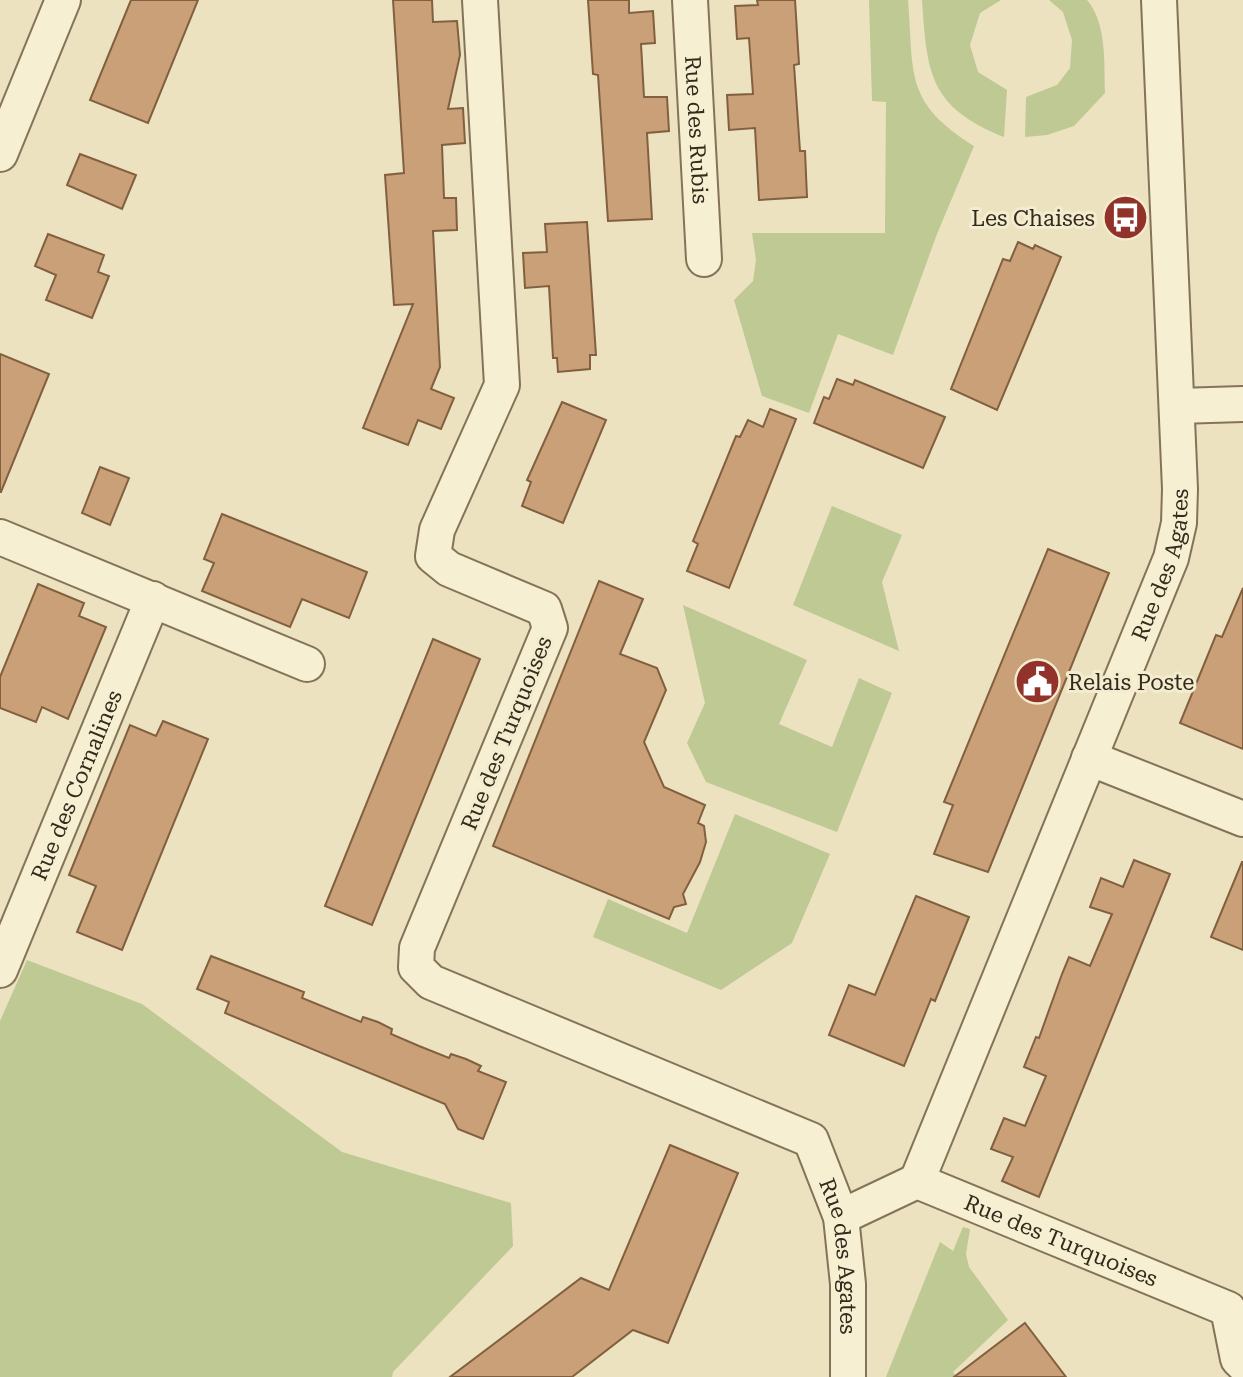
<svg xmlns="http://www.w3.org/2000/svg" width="1243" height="1377" viewBox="0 0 1243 1377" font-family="'Roboto Serif',serif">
<rect width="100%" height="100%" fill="#ece2c0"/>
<g fill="#bec994">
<path d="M869 0H908C914 75 904 102 974 146L937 234 893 355 838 334 809 413 762 396 734 300 753 281 756 260 752 233H885L886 102 872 101Z"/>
<path d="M922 0H1001L980 13 970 45 978 72 1007 90 1004 137C929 107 927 73 922 0Z"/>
<path d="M1049 0H1087C1107 23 1104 64 1105 93L1074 126 1047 135 1025 137 1026 97 1057 85 1070 68 1072 40 1063 12Z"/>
<path d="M832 506 902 535 882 582 899 651 793 605Z"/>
<path d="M683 605 807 660 779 724 832 747 859 678 892 693 837 832 706 782 687 743 705 703Z"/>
<path d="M735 814 830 854 792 943 721 990 593 937 608 899 687 933Z"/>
<path d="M27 960 142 1004 342 1152 511 1203 513 1246 393 1372 392 1377H0V1021Z"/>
<path d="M963 1227 970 1229 966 1254 969 1267 1008 1320 953 1372 957 1377H886L940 1242 953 1251Z"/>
</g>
<g fill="#c9a077" stroke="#82603f" stroke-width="2">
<path d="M131 0H198L148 123 90 100Z"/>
<path d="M393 0H432L433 22 457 21 460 55 448 109 463 108 465 143 442 145 444 198H456L457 230 433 231 440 367 431 389 454 398 441 429 418 420 408 445 363 428 413 304 394 305 385 175 404 173Z"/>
<path d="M588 0H629V13L653 11 655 43 641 44 644 97H667L669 131 647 133 652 219 608 221 598 75 593 74Z"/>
<path d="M757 0H795L799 64 794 65 800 151H805L807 197 759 200 755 128 729 130 727 95 753 94 749 38 737 39 735 6 758 5Z"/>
<path d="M80 154 136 175 122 209 67 185Z"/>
<path d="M587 222 596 355H590V369L558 372 557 358H553L549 286 525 288 523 253 547 252 545 224Z"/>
<path d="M48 234 104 255 98 272 109 276 92 318 46 300 56 275 35 266Z"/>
<path d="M1018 242 1033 249 1035 245 1061 257 997 410 951 389 1003 259 1010 261Z"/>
<path d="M0 354 49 374 1 492H0Z"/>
<path d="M837 379 853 385 855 380 945 417 923 468 814 423 824 397 829 399Z"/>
<path d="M562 402 606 420 563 523 522 506 531 482 527 480Z"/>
<path d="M770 409 796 419 729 588 687 571 698 544 693 541 736 436 740 437 748 420 763 427Z"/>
<path d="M100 467 129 478 110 525 82 513Z"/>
<path d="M222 514 367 572 349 618 302 599 290 627 202 591 214 563 204 559Z"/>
<path d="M1048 549 1109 573 988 872 934 854 953 805 944 802Z"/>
<path d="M599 581 643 599 620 654 657 668 666 690 644 742 664 787 705 805 698 823 704 826 706 842 700 862 683 894 686 904 674 907 669 919 493 846Z"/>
<path d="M38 584 84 603 79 616 106 627 68 719 42 707 36 722 0 708V677Z"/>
<path d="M1243 588V749L1180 723 1216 635 1222 637Z"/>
<path d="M433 639 480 659 372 925 325 906Z"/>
<path d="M163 721 208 739 122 950 77 932 96 886 69 875 130 725 156 736Z"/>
<path d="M1134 860 1170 874 1039 1197 1002 1181 1013 1157 991 1149 1004 1118 1025 1126 1046 1076 1024 1067 1036 1037 1039 1038 1062 974 1069 957 1090 966 1112 914 1090 907 1101 878 1123 887Z"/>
<path d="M1242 862H1243V950L1211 937Z"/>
<path d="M916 896 969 917 935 1001 931 999 904 1066 829 1035 849 985 875 995Z"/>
<path d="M211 956 304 992 302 998 361 1022 363 1017 378 1022 392 1029 391 1034 419 1046 449 1058 451 1054 466 1059 481 1066 478 1071 506 1082 483 1139 458 1129 445 1104 225 1013 229 1002 197 989Z"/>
<path d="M670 1145 738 1173 668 1343 633 1330 572 1377H450L581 1278 609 1290Z"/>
<path d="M1025 1323 1066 1377H954Z"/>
</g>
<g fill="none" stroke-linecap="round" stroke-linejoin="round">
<defs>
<g id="street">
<path id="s1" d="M480 0 502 385 437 530 433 556 449 569 544 609 550 628 417 948 416 967 431 982 811 1140 841 1217 848 1284V1377"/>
<path id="s2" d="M690 0 704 259"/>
<path d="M0 154 63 0"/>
<path d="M1178 406 1243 404"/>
<path d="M0 537 307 664"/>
<path d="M1089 758 1243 819"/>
<path id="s3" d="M0 970 153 599"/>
<path id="s4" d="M917 1181 1171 558 1179 523 1180 489 1159 0"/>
<path id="s5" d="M841 1217 917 1181 1228 1309 1238 1359 1243 1364"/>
</g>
</defs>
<use href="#street" stroke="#847359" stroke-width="38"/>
<use href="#street" stroke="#f7efd2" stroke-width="34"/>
</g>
<defs>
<symbol id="bus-disc" viewBox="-11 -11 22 22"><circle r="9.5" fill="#91332b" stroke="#f4eccf"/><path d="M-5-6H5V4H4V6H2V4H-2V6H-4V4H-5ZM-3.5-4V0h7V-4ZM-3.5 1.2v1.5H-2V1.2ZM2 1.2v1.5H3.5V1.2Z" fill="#fff"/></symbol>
<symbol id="civic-disc" viewBox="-11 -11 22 22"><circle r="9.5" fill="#91332b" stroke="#f4eccf"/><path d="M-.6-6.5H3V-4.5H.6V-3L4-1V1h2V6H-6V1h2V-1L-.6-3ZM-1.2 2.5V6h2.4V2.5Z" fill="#fff"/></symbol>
</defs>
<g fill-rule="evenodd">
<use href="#bus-disc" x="1100" y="192" width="51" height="51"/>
<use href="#civic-disc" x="1012" y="656" width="51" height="51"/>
</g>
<g text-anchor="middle" stroke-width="6" stroke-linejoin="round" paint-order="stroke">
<g font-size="22" fill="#342a1d" stroke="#f4eccf">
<text dy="8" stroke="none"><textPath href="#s2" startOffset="130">Rue des Rubis</textPath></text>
<text dy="8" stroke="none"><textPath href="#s4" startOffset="664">Rue des Agates</textPath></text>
<text transform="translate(506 733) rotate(-68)" y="8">Rue des Turquoises</text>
<text dy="8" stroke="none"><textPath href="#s3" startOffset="200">Rue des Cornalines</textPath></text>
<text dy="8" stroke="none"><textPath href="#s5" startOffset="240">Rue des Turquoises</textPath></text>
<text dy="8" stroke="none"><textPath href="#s1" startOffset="1634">Rue des Agates</textPath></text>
</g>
<g font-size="22" fill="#342a1d" stroke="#f4eccf" text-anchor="end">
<text x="1095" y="226">Les Chaises</text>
<text x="1068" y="690" text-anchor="start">Relais Poste</text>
</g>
</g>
</svg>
